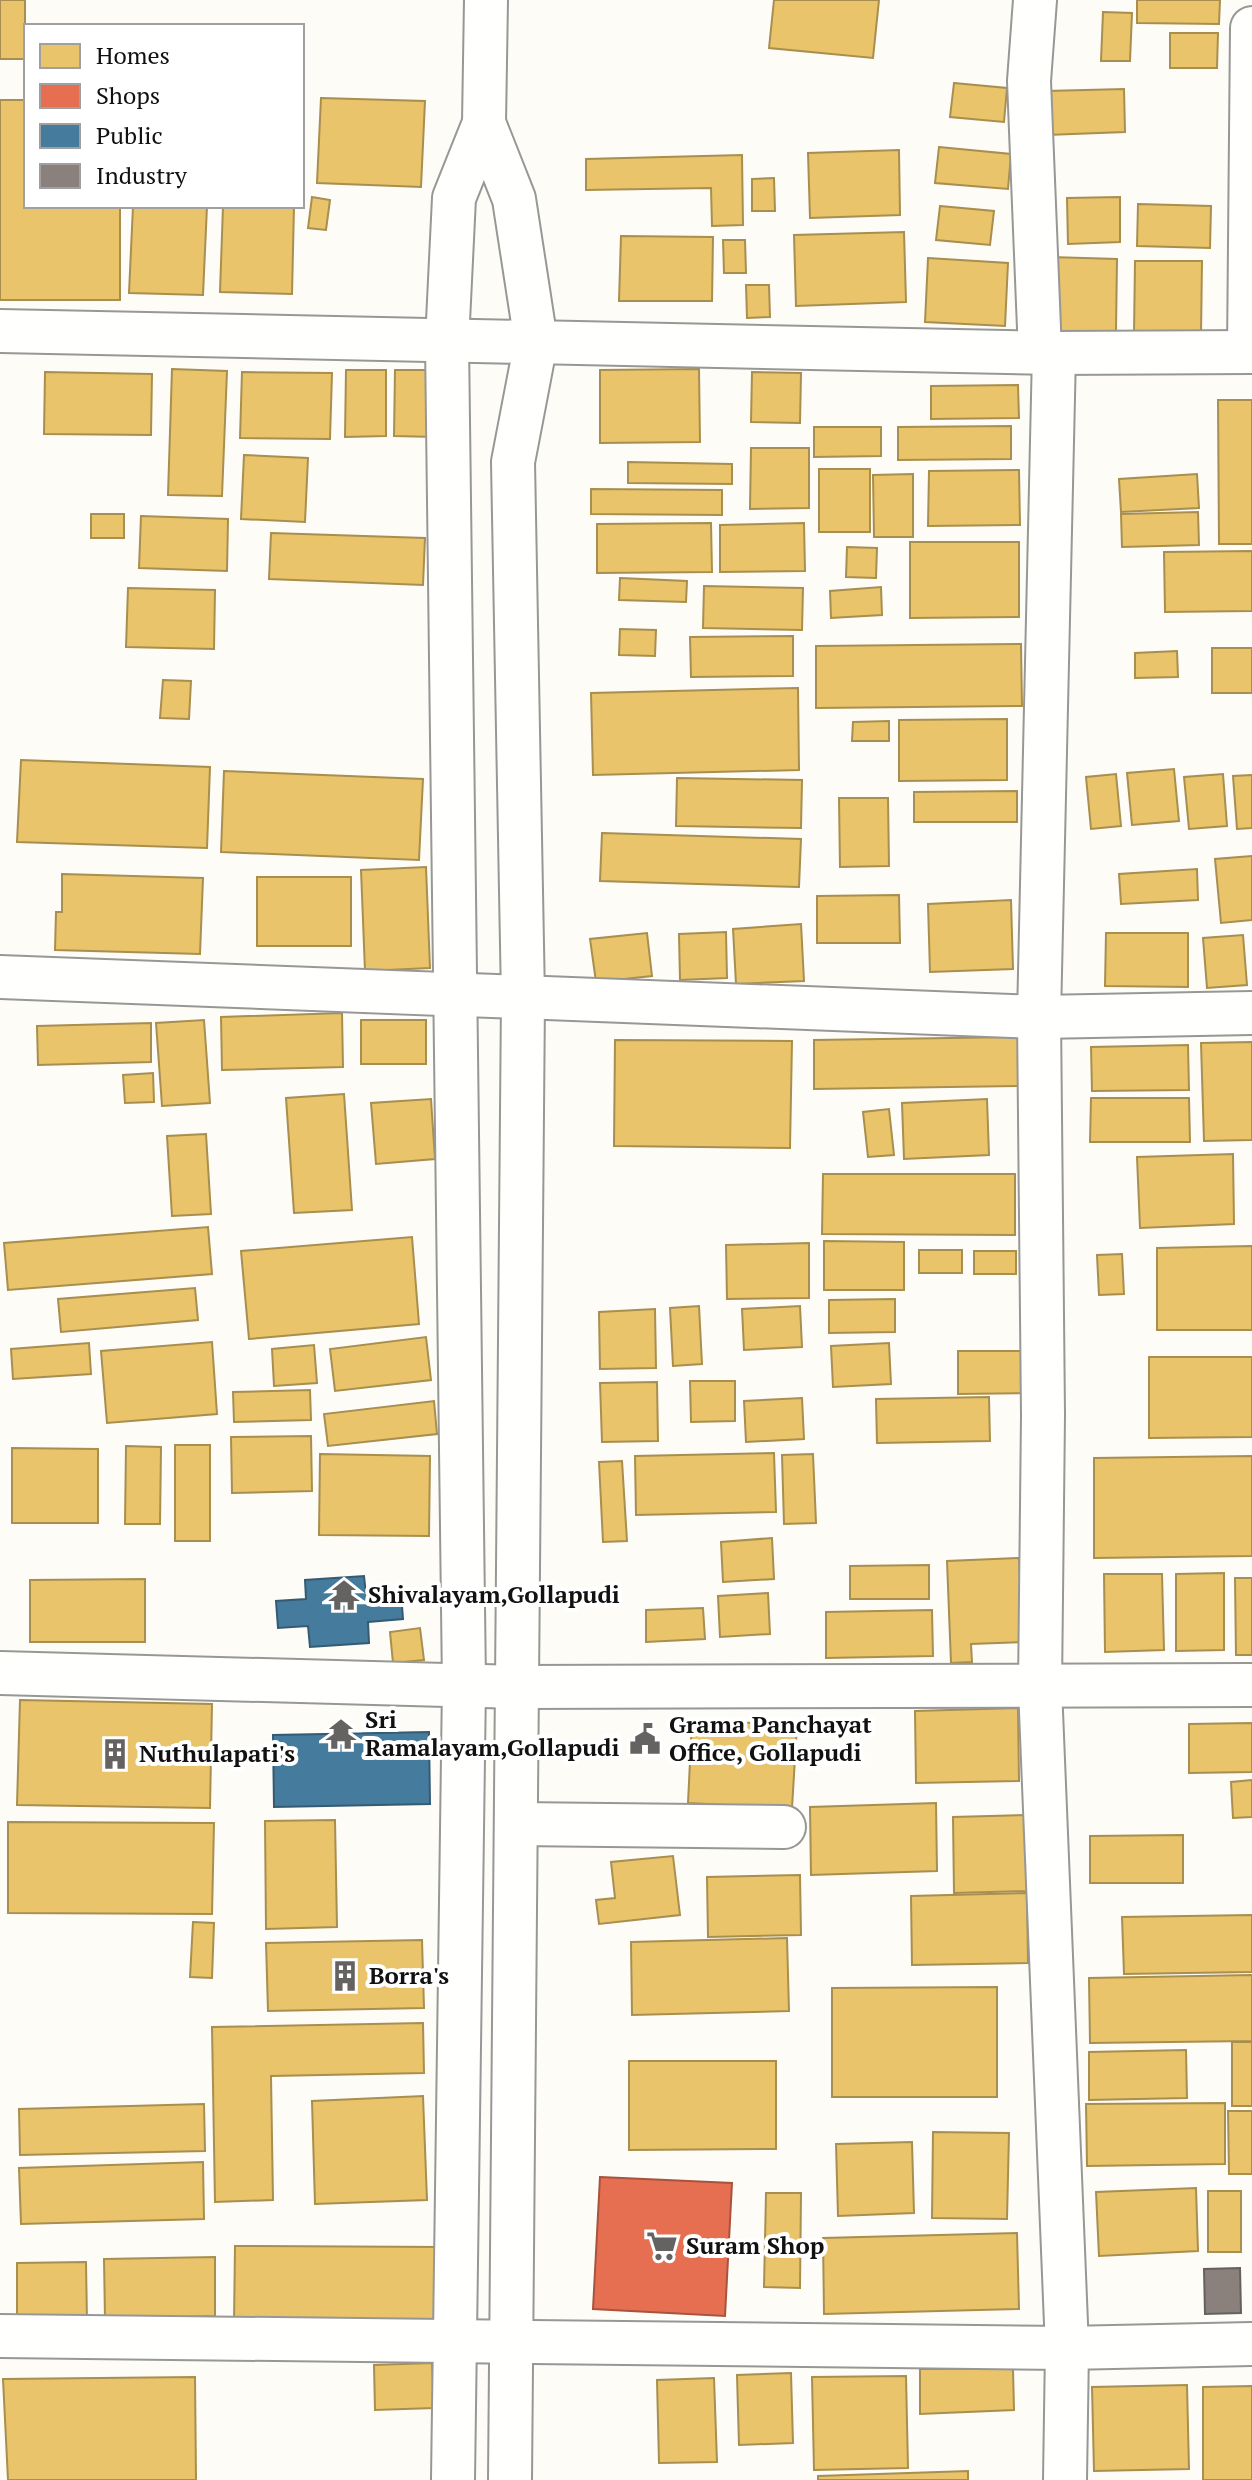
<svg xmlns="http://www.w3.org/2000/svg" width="1252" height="2480" viewBox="0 0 1252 2480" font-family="'PT Serif',serif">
<rect width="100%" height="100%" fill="#fdfcf7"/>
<g fill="#e9c46a" stroke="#a88e4f" stroke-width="2">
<rect x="0" y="0" width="25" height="59"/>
<path d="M774 0H879L873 58 769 48Z"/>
<path d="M1137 0H1220L1219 24 1137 23Z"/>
<path d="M1103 12 1132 13 1130 61H1101Z"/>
<path d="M1170 33H1218L1217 68H1170Z"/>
<path d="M954 83 1007 88 1004 122 950 117Z"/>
<path d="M1124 89 1125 132 1047 135 1046 91Z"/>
<path d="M321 98 425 101 421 187 317 183Z"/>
<path d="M0 100H26V206H120V300H0Z"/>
<path d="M939 147 1011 154 1008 189 935 183Z"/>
<path d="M899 150 900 215 810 218 808 153Z"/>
<path d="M742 155 743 225 712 226 711 188 586 190V159Z"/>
<path d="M774 178 775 211H752V179Z"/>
<path d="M312 197 330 200 326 230 308 228Z"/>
<path d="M1120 197V242L1068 244 1067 198Z"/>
<path d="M1138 204 1211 206 1210 248 1137 246Z"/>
<path d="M133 206H207L203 295 129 293Z"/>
<path d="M223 206H294L292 294 220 292Z"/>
<path d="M940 206 994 211 990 245 936 240Z"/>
<path d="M904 232 906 302 796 306 794 235Z"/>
<path d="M621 236 713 237 712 301H619Z"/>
<path d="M723 240H745L746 273H724Z"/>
<path d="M1050 257 1117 259 1116 331H1049Z"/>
<path d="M928 258 1008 263 1005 326 925 322Z"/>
<path d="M1135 261H1202L1201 335 1134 334Z"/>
<path d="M746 285H769L770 317 747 318Z"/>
<path d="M172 369 227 371 222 496 168 495Z"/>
<path d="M699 369 700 442 600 443V370Z"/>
<path d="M346 370H386V436L345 437Z"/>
<path d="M395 370H435V437L394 436Z"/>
<path d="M45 372 152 374 151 435 44 434Z"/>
<path d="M242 372 332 373 330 439 240 438Z"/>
<path d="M752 372 801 373 800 423 751 422Z"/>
<path d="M1018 385 1019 418 931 419V386Z"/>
<path d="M1218 400H1252V544H1219Z"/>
<path d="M1011 426V459L898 460V427Z"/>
<path d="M814 427H881V456L814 457Z"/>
<path d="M751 448H809V508L750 509Z"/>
<path d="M244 455 308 458 305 522 241 519Z"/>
<path d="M628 462 732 464V484L628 483Z"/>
<rect x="819" y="469" width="51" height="63"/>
<path d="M1019 470 1020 525 928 526 929 471Z"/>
<path d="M913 474V537H874L873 475Z"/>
<path d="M1197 474 1199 508 1121 512 1119 479Z"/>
<path d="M591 489 722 490V515L591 514Z"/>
<path d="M1198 512 1199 545 1122 547 1121 514Z"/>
<rect x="91" y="514" width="33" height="24"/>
<path d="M141 516 228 519 227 571 139 568Z"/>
<path d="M711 523 712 572 597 573V524Z"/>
<path d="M804 523 805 571 720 572V525Z"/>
<path d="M271 533 425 538 423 585 269 579Z"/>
<path d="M910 542H1019V617L910 618Z"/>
<path d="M847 547 877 548 876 578 846 577Z"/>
<path d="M1252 551V611L1165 612 1164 552Z"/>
<path d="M620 578 687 581 686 602 619 600Z"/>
<path d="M704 586 803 588 802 630 703 628Z"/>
<path d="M881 587 882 615 831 618 830 591Z"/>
<path d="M128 588 215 590 214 649 126 647Z"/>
<path d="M620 629 656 630 655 656 619 655Z"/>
<path d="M793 636V676L691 677 690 637Z"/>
<path d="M1021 644 1022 706 816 708V646Z"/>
<rect x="1212" y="648" width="40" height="45"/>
<path d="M1177 651 1178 677 1135 678V653Z"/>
<path d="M163 680 191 681 189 719 160 718Z"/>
<path d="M798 688 799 770 593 775 591 693Z"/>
<path d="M1007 719V780L899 781V720Z"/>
<path d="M889 721V741H852L853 722Z"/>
<path d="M21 760 210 767 207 848 17 842Z"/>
<path d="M1174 769 1179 821 1132 825 1127 773Z"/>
<path d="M224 771 423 779 419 860 221 852Z"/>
<path d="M1116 774 1121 826 1091 829 1086 777Z"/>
<path d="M1223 774 1227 826 1189 829 1184 777Z"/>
<path d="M1252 775V828L1237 829 1233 776Z"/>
<path d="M677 778 802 780 801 828 676 826Z"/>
<path d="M1017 791V822H914V792Z"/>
<path d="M839 798H888L889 866 840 867Z"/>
<path d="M602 833 801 839 799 887 600 881Z"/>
<path d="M1252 856V920L1221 923 1215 859Z"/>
<path d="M426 867 430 968 365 971 361 870Z"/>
<path d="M1197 869 1198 900 1121 904 1119 874Z"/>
<path d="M62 874 203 878 200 954 55 950 56 912H62Z"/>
<rect x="257" y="877" width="94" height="69"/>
<path d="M899 895 900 943H817V896Z"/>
<path d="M1011 900 1013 969 930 972 928 904Z"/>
<path d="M801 924 804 981 736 984 733 929Z"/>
<path d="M726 932 727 978 680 980 679 934Z"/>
<path d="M647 933 652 976 596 982 590 939Z"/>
<path d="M1106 933H1188V987L1105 986Z"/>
<path d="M1243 935 1247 985 1207 988 1203 938Z"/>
<path d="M342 1013 343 1067 222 1070 221 1017Z"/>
<path d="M204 1020 210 1103 162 1106 156 1023Z"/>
<rect x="361" y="1020" width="65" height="44"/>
<path d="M151 1023V1062L38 1065 37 1026Z"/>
<path d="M1019 1037 1020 1086 814 1089V1040Z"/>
<path d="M615 1040 792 1041 790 1148 614 1146Z"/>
<path d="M1252 1042V1140L1204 1141 1201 1043Z"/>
<path d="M1188 1045 1189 1090 1092 1091 1091 1047Z"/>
<path d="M153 1073 154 1102 125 1103 123 1075Z"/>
<path d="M344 1094 352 1210 294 1213 286 1098Z"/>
<path d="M1091 1098H1189L1190 1142H1090Z"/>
<path d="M431 1099 435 1159 376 1164 371 1103Z"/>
<path d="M987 1099 989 1155 904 1159 902 1103Z"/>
<path d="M889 1109 894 1155 868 1157 863 1112Z"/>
<path d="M206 1134 211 1214 172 1216 167 1136Z"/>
<path d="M1233 1154 1234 1224 1140 1228 1137 1157Z"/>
<path d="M823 1174H1015V1235L822 1234Z"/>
<path d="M208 1227 212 1274 8 1290 4 1243Z"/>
<path d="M412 1237 419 1324 249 1339 241 1251Z"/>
<path d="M824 1241 904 1242V1290H824Z"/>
<path d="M809 1243V1298L727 1299 726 1245Z"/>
<path d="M1252 1246V1330H1157V1248Z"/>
<rect x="919" y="1250" width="43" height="23"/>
<rect x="974" y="1251" width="42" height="23"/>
<path d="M1122 1254 1124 1294 1099 1295 1097 1255Z"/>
<path d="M195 1288 198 1320 61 1332 58 1299Z"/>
<path d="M895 1299V1332L829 1333V1300Z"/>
<path d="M699 1306 702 1364 673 1366 670 1308Z"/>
<path d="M800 1306 802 1347 744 1350 742 1309Z"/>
<path d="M655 1309 656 1368 600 1369 599 1312Z"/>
<path d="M426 1337 431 1380 335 1391 330 1349Z"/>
<path d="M212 1342 217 1414 107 1423 101 1351Z"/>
<path d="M89 1343 91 1374 13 1379 11 1349Z"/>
<path d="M889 1343 891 1384 833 1387 831 1346Z"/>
<path d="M314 1345 317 1383 274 1386 272 1349Z"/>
<path d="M958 1351H1029V1393L958 1394Z"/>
<path d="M1149 1357H1252V1437L1149 1438Z"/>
<path d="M690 1381H735V1421L691 1422Z"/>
<path d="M657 1382 658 1441 602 1442 600 1383Z"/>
<path d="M310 1390 311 1420 234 1422 233 1392Z"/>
<path d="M989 1397 990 1441 877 1443 876 1399Z"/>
<path d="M802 1398 804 1439 746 1442 744 1401Z"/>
<path d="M434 1401 437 1434 328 1446 324 1414Z"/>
<path d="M311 1436 312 1491 232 1493 231 1437Z"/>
<rect x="175" y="1445" width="35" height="96"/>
<path d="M126 1446 161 1447 160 1524H125Z"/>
<path d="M12 1448 98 1449V1523H12Z"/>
<path d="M774 1453 776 1512 636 1515 635 1456Z"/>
<path d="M320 1454 430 1456 429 1536 319 1535Z"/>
<path d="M813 1454 816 1523 784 1524 782 1455Z"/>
<path d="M1252 1456V1556L1094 1558V1458Z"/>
<path d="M622 1461 627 1541 603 1542 599 1462Z"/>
<path d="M772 1538 774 1579 723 1582 721 1542Z"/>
<path d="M1019 1558 1023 1642 971 1644 972 1662 951 1663 947 1561Z"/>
<path d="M929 1565V1599H850V1566Z"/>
<path d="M1224 1573V1650L1176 1651V1574Z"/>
<path d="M1104 1574H1162L1164 1650 1105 1652Z"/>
<path d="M1235 1578H1252V1655H1236Z"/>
<path d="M145 1579V1642H30V1580Z"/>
<path d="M768 1593 770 1634 720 1637 718 1596Z"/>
<path d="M703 1608 705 1639 646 1642V1610Z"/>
<path d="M932 1610 933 1656 826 1658V1612Z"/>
<path d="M420 1628 424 1660 393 1663 390 1632Z"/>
<path d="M20 1700 212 1704 210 1808 17 1805Z"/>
<path d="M1018 1708 1019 1781 916 1783 915 1711Z"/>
<path d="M692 1720 797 1725 792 1808 688 1803Z"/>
<path d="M1252 1723V1772L1189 1773V1724Z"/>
<path d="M1252 1780V1817L1233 1818 1231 1782Z"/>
<path d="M936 1803 937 1871 811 1875 810 1807Z"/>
<path d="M1028 1815 1029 1891 954 1893 953 1817Z"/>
<path d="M335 1820 337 1927 266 1929 265 1821Z"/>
<path d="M8 1822 214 1823 212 1914 8 1913Z"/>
<path d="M1183 1835V1883H1090V1836Z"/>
<path d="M673 1856 680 1915 599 1924 596 1900 615 1898 611 1862Z"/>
<path d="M800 1875 801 1935 708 1937 707 1877Z"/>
<path d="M1027 1893 1028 1963 912 1965 911 1896Z"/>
<path d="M1252 1915V1972L1124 1974 1122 1917Z"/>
<path d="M193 1922 214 1923 212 1978 190 1977Z"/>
<path d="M787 1938 789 2011 632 2015 631 1942Z"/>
<path d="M422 1940 424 2008 268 2011 266 1943Z"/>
<path d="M1252 1975V2041L1090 2043 1089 1978Z"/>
<path d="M997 1987V2097H832V1988Z"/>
<path d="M423 2023 424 2073 271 2076 273 2200 215 2202 212 2027Z"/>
<rect x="1232" y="2042" width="20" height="64"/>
<path d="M1186 2050 1187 2098 1089 2100V2052Z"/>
<path d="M629 2061H776V2149L629 2150Z"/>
<path d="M423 2096 427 2200 315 2204 312 2101Z"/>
<path d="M1225 2103V2164L1087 2166 1086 2104Z"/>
<path d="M204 2104 205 2151 20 2155 19 2109Z"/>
<path d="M1228 2111H1252V2174H1229Z"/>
<path d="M933 2132 1009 2133 1007 2219 932 2218Z"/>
<path d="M912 2142 914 2213 838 2216 836 2144Z"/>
<path d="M203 2162 204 2219 21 2224 19 2168Z"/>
<path d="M1196 2188 1198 2251 1099 2256 1096 2192Z"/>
<rect x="1208" y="2191" width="33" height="61"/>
<path d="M766 2193H801L800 2288 764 2287Z"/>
<path d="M1017 2233 1019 2309 824 2314 823 2238Z"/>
<path d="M235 2246 442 2247 441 2324 234 2323Z"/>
<path d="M215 2257V2316L105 2319 104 2259Z"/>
<path d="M86 2262 87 2322 17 2323V2263Z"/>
<path d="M432 2363 434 2408 375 2410 374 2365Z"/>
<path d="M920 2369H1013L1014 2410 920 2414Z"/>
<path d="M791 2373 793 2443 739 2445 737 2375Z"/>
<path d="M906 2376 908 2468 814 2470 812 2377Z"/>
<path d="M195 2377 196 2480H8L3 2379Z"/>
<path d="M714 2378 717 2462 659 2463 657 2380Z"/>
<path d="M1187 2385 1189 2469 1094 2471 1092 2387Z"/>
<path d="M1252 2386V2480H1203V2387Z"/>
<path d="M968 2471V2480H818V2476Z"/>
</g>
<path fill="#e76f51" stroke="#a7533e" stroke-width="2" d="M600 2177 732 2183 725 2316 593 2309Z"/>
<g fill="#457b9d" stroke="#355b73" stroke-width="2">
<path d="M364 1576 366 1594 401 1592 403 1619 368 1622 369 1643 310 1647 308 1626 278 1628 276 1601 306 1599 305 1580Z"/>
<path d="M429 1732 430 1804 274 1807 273 1735Z"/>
</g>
<path fill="#8a817c" stroke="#665f5c" stroke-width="2" d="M1240 2268 1241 2313 1205 2314 1204 2269Z"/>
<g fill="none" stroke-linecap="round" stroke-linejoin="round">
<defs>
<g id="minor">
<path d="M1035 0 1029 81 1040 353"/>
<path d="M484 123 514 199 536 342 513 462 523 998 510 2480"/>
<path d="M0 331 1054 353 1252 352"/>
<path d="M1249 352 1252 28"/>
<path d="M1054 353 1039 1017 1043 1415 1040 1687 1067 2348 1065 2480"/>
<path d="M0 977 1039 1017 1252 1013"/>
<path d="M0 1673 519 1687 1252 1685"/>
<path d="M517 1824 784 1827"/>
<path d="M0 2336 1067 2348 1252 2344"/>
<path d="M453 2480 464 1685 447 342 454 198 484 123 486 0"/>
</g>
</defs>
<use href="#minor" stroke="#979795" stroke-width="46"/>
<use href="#minor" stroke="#fffffe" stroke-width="42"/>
</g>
<defs>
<symbol id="temple-bare" viewBox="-9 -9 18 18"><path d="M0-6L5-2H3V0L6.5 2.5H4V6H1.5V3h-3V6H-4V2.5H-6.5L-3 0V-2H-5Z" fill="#646362" stroke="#fff" stroke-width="2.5" paint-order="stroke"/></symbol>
<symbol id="civic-bare" viewBox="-9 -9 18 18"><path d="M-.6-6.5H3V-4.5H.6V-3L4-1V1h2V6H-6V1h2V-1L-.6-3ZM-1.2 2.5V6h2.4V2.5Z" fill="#646362" stroke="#fff" stroke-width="2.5" paint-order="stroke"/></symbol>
<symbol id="building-bare" viewBox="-9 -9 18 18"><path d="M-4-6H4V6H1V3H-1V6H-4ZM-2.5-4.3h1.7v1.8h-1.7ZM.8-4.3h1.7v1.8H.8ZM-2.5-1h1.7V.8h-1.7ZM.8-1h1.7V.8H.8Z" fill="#646362" stroke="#fff" stroke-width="2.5" paint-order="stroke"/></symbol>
<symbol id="supermarket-bare" viewBox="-9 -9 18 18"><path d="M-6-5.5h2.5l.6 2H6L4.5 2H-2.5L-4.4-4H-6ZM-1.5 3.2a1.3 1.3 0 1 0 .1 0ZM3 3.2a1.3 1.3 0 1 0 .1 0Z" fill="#646362" stroke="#fff" stroke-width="2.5" paint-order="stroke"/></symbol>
</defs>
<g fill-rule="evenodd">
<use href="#temple-bare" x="322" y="1573" width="44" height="44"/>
<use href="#temple-bare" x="319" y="1712" width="44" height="44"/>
<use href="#civic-bare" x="623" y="1717" width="44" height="44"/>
<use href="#building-bare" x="93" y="1732" width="44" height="44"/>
<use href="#building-bare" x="323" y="1954" width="44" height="44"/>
<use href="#supermarket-bare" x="640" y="2224" width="44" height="44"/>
</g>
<g text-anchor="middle" stroke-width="8" stroke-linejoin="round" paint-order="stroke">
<g font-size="24" font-weight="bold" fill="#111" stroke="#fff" text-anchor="start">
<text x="368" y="1603">Shivalayam,Gollapudi</text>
<text x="365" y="1728">Sri<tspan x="365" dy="28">Ramalayam,Gollapudi</tspan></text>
<text x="669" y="1733">Grama Panchayat<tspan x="669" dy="28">Office, Gollapudi</tspan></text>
<text x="139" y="1762">Nuthulapati's</text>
<text x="369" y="1984">Borra's</text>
<text x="686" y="2254">Suram Shop</text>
</g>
</g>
<rect x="24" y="24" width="280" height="184" fill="#ffffff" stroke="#a0a0a0" stroke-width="2"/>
<rect x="40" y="44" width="40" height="24" fill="#e9c46a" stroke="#a0a0a0" stroke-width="2"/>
<text x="96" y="64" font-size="24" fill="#111111">Homes</text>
<rect x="40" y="84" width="40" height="24" fill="#e76f51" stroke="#a0a0a0" stroke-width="2"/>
<text x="96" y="104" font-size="24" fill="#111111">Shops</text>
<rect x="40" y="124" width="40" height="24" fill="#457b9d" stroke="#a0a0a0" stroke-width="2"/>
<text x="96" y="144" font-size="24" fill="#111111">Public</text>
<rect x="40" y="164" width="40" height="24" fill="#8a817c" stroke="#a0a0a0" stroke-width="2"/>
<text x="96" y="184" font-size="24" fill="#111111">Industry</text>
</svg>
